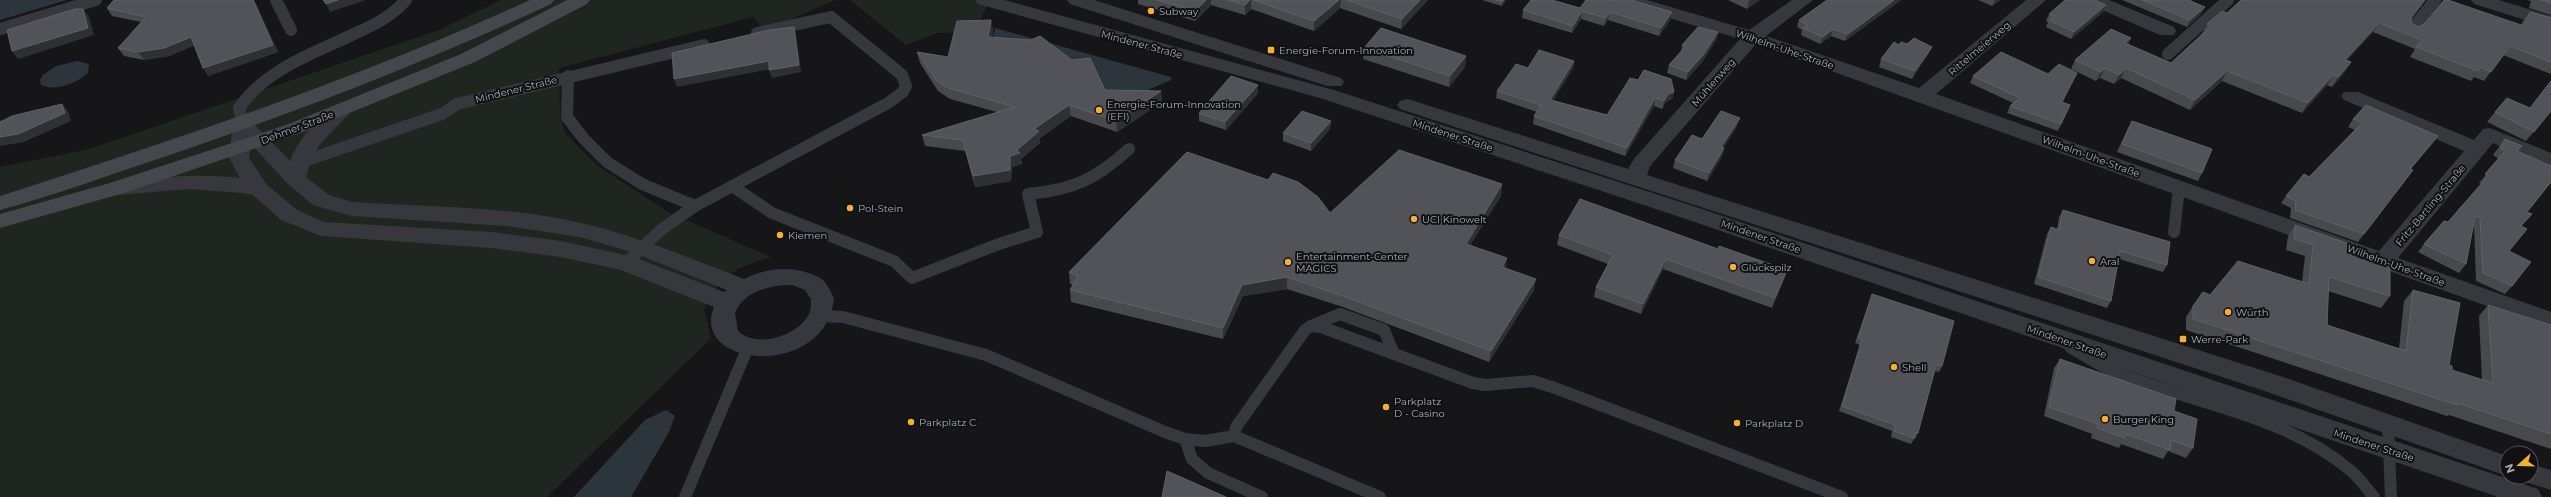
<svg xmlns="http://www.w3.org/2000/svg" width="2551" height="497" viewBox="0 0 2551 497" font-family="Montserrat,sans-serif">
<rect width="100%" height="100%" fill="#161618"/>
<g fill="#1e261f">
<path d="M501 0H835L773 27 763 29 753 17 559 68 560 115 565 133 598 166 668 212 771 257C735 268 721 273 704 309L711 338 692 357 547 497H0V167L89 149 439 30Z"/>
<path d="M850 0H990L974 32 937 33 906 45Z"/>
</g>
<g fill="#2c353c">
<path d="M0 0H67L0 20Z"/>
<path d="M995 28 1171 77V80L1148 90 1137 101 989 60Z"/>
<path d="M77 61 89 64 88 73C76 83 57 92 41 85L40 80 43 75 56 66Z"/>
<path d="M666 410 675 416 669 432 631 497H574L645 420Z"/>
</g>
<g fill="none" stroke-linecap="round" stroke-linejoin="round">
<g stroke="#37383d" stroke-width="12">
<path d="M276 0 291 30"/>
<path d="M0 29 96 0"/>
<path d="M2412 29 2435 0"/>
<path d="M2168 54 2228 0"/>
<path d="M568 76 567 117 584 139 607 162 642 184 695 206"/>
<path d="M243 124 239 108C267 68 313 54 356 33 374 25 392 16 406 0"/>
<path d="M298 163 442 114 457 104 704 45"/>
<path d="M732 186 772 213 894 261 912 278 996 245 1037 232 1028 194C1073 190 1096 179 1129 149"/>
<path d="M2174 232 2179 188"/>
<path d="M626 263 662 229 695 206 888 103 903 92 906 86 902 75 831 17 757 33"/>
<path d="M821 316 843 317 986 355 1165 432 1185 439 1205 441 1234 436 1380 497"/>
<path d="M1311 326 1340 314 1384 330 1394 354"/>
<path d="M2071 348C2084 355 2097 364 2111 370 2191 404 2282 413 2350 470 2359 477 2366 488 2374 497"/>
<path d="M2388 423 2391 497"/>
<path d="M1234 436 1236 427 1305 330 1311 326 1321 327 1473 383 1485 385 1533 381 1555 388 1842 497"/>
<path d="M1185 439 1192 459 1208 473 1262 497"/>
<path d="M685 497 748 347"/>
</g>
<g fill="#37383d" fill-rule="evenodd">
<path d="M975 0H1004L1334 90 1690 205 2529 486 2538 489 2542 497H2498L1674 215 1320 98 978 4Z"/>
<path d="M1067 0H1094L1341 78 1344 82 1341 86H1327L1070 4Z"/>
<path d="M1619 0H1647L1749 30 1792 0H1813L1766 36 1919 88 2026 0H2046L1936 94 2379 251 2464 151 2344 100 2341 96 2344 92H2358L2474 140 2483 129 2490 128 2551 153V168L2493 143 2398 258 2551 312V329L1756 44 1650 166 1647 175 2280 376 2507 456V476L2262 390 1400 109 1397 105 1400 101 1407 99 1414 101 1628 169 1634 159 1740 39 1622 4Z"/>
<path d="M2085 0H2109L2174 27 2176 31 2174 35H2160L2088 4Z"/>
<path d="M2471 0H2499L2551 16V28L2474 4Z"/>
<path d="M344 103 351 105 354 109 320 144 312 157 306 177 329 195 352 202C428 207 507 206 581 223 637 236 690 258 744 279 767 267 796 265 820 278 826 281 831 292 834 298 826 380 689 368 714 307L621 270 561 257 491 248 321 236 281 220 253 195 242 193 189 189 117 195 110 193 106 188 110 183 117 181C158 177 199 173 240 178L229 158 233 124 236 120 243 118 250 120 290 161C297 141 323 108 344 103ZM251 144 288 184 313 205 352 216 507 226 580 237 634 253 727 290 724 292 634 257 561 241 491 232 324 222 297 210 267 185 249 158ZM792 285 805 290 811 299C811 304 811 310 809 314 798 336 757 349 738 331L735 313C744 291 770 285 792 285Z"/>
<path d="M2531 464 2551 470V490L2522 481 2520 477H2531Z"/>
</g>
<g fill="#45474d" fill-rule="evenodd">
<path d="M530 0H554L551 4C425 63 296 112 164 157 109 175 55 195 0 210V196C180 138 358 79 530 0Z"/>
<path d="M567 0H590L587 4 475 62 300 133 124 193 0 228V214L110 183 286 125 461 54Z"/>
</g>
</g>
<g fill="#47494d">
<path d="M114 0H244L245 1 254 0 257 6 278 52 208 76 194 45 169 56 144 60 124 56 118 48 141 22 112 16 107 8Z"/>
<path d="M1138 0H1428L1401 29 1340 8 1314 31 1251 9 1245 15 1211 5 1195 21 1138 4Z"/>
<path d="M1482 0H1506L1502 6Z"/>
<path d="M1728 0H1760L1747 9Z"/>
<path d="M1901 0 1845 41 1831 36 1820 44 1801 35 1802 30 1797 27 1799 20Z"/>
<path d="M1978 0H2000L1992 6Z"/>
<path d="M2122 0H2192L2191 1 2205 7 2201 14 2187 27Z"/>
<path d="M2527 0H2551V15L2529 8 2531 1Z"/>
<path d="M2106 5 2103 12 2071 39 2046 27 2048 22 2046 21 2049 14Z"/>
<path d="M1580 8 1670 20 1659 36 1608 20 1604 26 1581 19 1572 33 1522 18 1523 10Z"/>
<path d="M2530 12 2551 18V74L2503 55 2484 81 2474 77 2471 81 2410 57 2415 49 2373 32 2347 60 2351 62 2345 72 2332 87 2327 85 2302 113 2222 81 2190 110 2121 78 2114 84 2100 78 2096 81 2071 69 2075 60 2131 38 2128 44 2171 63 2202 34 2207 24 2227 13 2411 19 2412 23 2418 27 2521 25 2523 21Z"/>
<path d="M991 20 993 31 992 37 1105 90 1161 91 1162 102 1117 132 1071 116 1040 138V143L1021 159 1022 164 1012 167 1011 181 975 187 965 151 925 146 922 135 997 112 950 99 938 91 920 63 917 52 948 57Z"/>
<path d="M1718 32 1716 40 1702 62 1686 80 1667 73 1669 65 1681 52 1682 45Z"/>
<path d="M1907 44 1932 47 1928 54 1912 79 1879 67 1881 59 1899 45Z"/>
<path d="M1364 48 1466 56 1465 67 1449 87 1363 59Z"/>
<path d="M1574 61 1573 68 1553 100 1607 115 1674 92 1672 99 1666 102 1662 109 1654 106 1625 156 1533 124 1534 116 1537 112 1496 98 1497 91 1528 68Z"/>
<path d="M1973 76 2062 102 2070 105 2058 131 2007 113 2010 106 2013 103 1970 83Z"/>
<path d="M1258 85V93L1226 130 1199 121V113Z"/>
<path d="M2530 108 2551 111 2526 141 2487 122 2495 112Z"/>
<path d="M2353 119 2438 136 2411 169 2413 170 2358 242 2290 218 2291 208 2281 203 2286 196 2309 177 2355 130 2348 127Z"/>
<path d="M1331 121 1330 129 1311 151 1283 141V133Z"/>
<path d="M2132 121 2202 173 2198 181 2117 152 2128 128Z"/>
<path d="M1737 126 1723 148H1724L1722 156 1707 181 1673 168 1675 160 1702 139Z"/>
<path d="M2505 139 2517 152 2527 212 2521 226 2509 251 2512 286 2505 294 2476 281 2474 225 2466 264 2459 273 2418 252 2424 244 2448 222 2481 184 2479 183 2499 159 2493 155Z"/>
<path d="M1502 184 1501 196 1470 245 1506 268 1534 290 1489 362 1343 307 1287 289 1243 296 1223 339 1071 302 1070 290 1073 285 1070 284 1069 272 1330 213Z"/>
<path d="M2063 210 2167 265 2163 272 2119 259 2111 301 2107 308 2034 284 2047 234 2051 227 2057 229 2059 217Z"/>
<path d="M2295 225 2351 251 2390 296 2381 308 2328 291 2327 325 2399 349 2404 301 2413 290 2449 365 2452 370 2482 380 2479 316 2488 305 2551 325V449L2449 415 2447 416 2186 330V317L2193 306 2210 295 2302 282 2305 256 2286 250 2288 236Z"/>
<path d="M1559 235 1718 249 1787 270 1772 308 1663 269 1641 314 1594 297 1596 287 1608 264 1557 245Z"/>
<path d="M1872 294 1942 366 1939 372 1935 371 1918 433 1915 439H1914L1911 444 1891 437 1892 431 1839 411 1860 345 1855 343Z"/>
<path d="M2060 359 2174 411 2193 448 2186 458 2168 451 2163 459 2121 444 2119 448 2091 438 2092 434 2044 416 2054 368Z"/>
</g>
<g fill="#2f3033">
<path d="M254 0 257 6 278 52 208 76 203 68Z"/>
<path d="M338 0H366L330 12 326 4Z"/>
<path d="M1206 0H1211V5L1195 21V11Z"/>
<path d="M1250 0H1251V9L1245 15V5Z"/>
<path d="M1339 0H1341L1340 8 1314 31V21Z"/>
<path d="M1420 0H1428L1401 29 1402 19Z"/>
<path d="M1504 0H1506L1502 6V2Z"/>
<path d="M1751 0H1760L1747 9 1749 1Z"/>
<path d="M1894 0H1901L1845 41 1848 34Z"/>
<path d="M1995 0H2000L1992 6Z"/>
<path d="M2425 0 2405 28 2411 18Z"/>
<path d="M2106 5 2103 12 2071 39 2074 32Z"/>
<path d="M2205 7 2201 14 2187 27 2190 20Z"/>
<path d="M83 9 89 17 94 35 18 59 12 51Z"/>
<path d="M1582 11 1581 19 1572 33 1573 26Z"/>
<path d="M1610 12 1608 20 1604 26 1606 18Z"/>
<path d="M1672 12 1670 20 1659 36 1661 28Z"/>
<path d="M991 20 993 31 990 47 988 37Z"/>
<path d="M2379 23 2373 32 2339 69 2345 60Z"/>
<path d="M794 27 796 35 801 72 772 78 769 70Z"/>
<path d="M1833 29 1831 36 1820 44 1823 37Z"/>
<path d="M1718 32 1716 40 1702 62 1686 80 1688 72Z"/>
<path d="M191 37 196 45 169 56 144 60 138 52Z"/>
<path d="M2131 38 2126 48 2125 43Z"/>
<path d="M1932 47 1928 54 1912 79 1915 71Z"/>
<path d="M1466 56 1465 67 1449 87 1450 76Z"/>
<path d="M769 61 771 69 677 87 674 79Z"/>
<path d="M1574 61 1573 68 1549 107 1550 100Z"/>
<path d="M2351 62 2345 72 2332 87 2338 77Z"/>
<path d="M2105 68 2100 78 2096 81 2101 72Z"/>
<path d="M2126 68 2121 78 2114 84 2119 75Z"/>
<path d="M2227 71 2222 81 2190 110 2195 100Z"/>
<path d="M2333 75 2327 85 2302 113 2308 103Z"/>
<path d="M1258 85V93L1226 130 1225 122Z"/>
<path d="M1161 91 1162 102 1117 132 1116 121Z"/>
<path d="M1674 92 1672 99 1666 102 1662 109 1664 101 1668 94Z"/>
<path d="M1655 98 1654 106 1625 156 1627 148Z"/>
<path d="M62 104 68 111 71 121 24 142 0 146V137Z"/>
<path d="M1069 105 1071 116 1040 138V143L1021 159 1022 164 1012 167 1011 181 975 187 973 176 1010 156 1034 129Z"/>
<path d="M1740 118 1737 126 1719 155 1721 147Z"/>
<path d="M1331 121 1330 129 1311 151V143Z"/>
<path d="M2438 136 2432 144 2405 176 2410 169Z"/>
<path d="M1724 148 1722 156 1707 181 1709 173Z"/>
<path d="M1502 184 1501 196 1464 255 1466 244Z"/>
<path d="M1507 258 1506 269 1502 267Z"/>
<path d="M1666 259 1663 269 1641 314 1643 304Z"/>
<path d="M1787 270 1784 280 1772 308 1775 298Z"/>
<path d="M1287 277V289L1243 296 1223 339V328L1242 285Z"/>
<path d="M1536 279 1534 290 1489 362 1491 351Z"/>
</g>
<g fill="#525359" stroke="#5f6168">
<path d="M114 0H243L244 1 248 0H253L273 45 203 68 191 37 164 48 138 52 118 48 146 17 107 8Z"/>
<path d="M323 0H338L326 4Z"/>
<path d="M1157 0H1206L1195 11Z"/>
<path d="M1227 0H1250L1245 5Z"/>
<path d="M1253 0H1339L1314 21Z"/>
<path d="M1346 0H1420L1402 19Z"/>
<path d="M1496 0H1504L1502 2Z"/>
<path d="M1531 0H1552L1580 8 1586 0H1613L1615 1V0H1631L1672 12 1661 28 1610 12 1606 18 1582 11 1573 26 1523 10Z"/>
<path d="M1827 0H1894L1848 34 1833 29 1823 37 1803 28 1807 25 1799 20Z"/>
<path d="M2065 0H2095L2106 5 2074 32 2049 20 2054 16 2049 14Z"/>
<path d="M2142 0H2188L2205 7 2190 20Z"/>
<path d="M2241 0H2425L2411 18 2412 23 2418 27 2424 24 2444 0H2448L2524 26 2530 12 2551 18V62L2510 46 2491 72 2481 67 2478 71 2416 47 2422 40 2379 23 2345 60 2351 62 2338 77 2333 75 2308 103 2227 71 2195 100 2126 68 2119 75 2105 68 2101 72 2075 60 2111 29 2131 38 2125 43 2171 63 2211 26 2207 24 2222 11 2227 13Z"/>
<path d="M2541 0H2551V3Z"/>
<path d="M75 9H83L88 28 12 51 7 30Z"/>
<path d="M991 20 988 37 1031 40 1040 36 1072 60 1090 58 1105 90 1161 91 1116 121 1069 105 1034 129 1039 131 1017 150 1020 153 1010 156V170L973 176 963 140 922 135 1015 107 948 88 936 80 917 52 948 57 957 21Z"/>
<path d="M794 27 799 65 769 70V61L674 79 672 53 769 30Z"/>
<path d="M1698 27 1718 32 1704 54 1688 72 1669 65 1686 46 1682 45Z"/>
<path d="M1381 28 1466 56 1450 76 1364 48Z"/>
<path d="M1914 38 1932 47 1915 71 1881 59 1894 42 1899 45 1901 42 1907 44Z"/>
<path d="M1539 50 1574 61 1550 100 1607 115 1630 78 1638 80 1644 70 1671 79 1674 92 1668 94 1664 101 1655 98 1627 148 1534 116 1541 105 1497 91 1516 64 1528 68Z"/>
<path d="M2001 52 2048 74 2059 64 2077 73 2062 102 2070 105 2061 124 2010 106 2020 98 1973 76Z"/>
<path d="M1231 76 1258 85 1225 122 1199 113Z"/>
<path d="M2551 81V111L2534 132 2495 112 2507 98 2530 108Z"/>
<path d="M62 104 65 113 18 134 0 137V122L12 116Z"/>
<path d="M2366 105 2438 136 2410 169 2413 170 2364 234 2295 210 2296 201 2286 196 2304 174 2309 177 2362 123 2353 119Z"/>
<path d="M1302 111 1331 121 1311 143 1283 133Z"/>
<path d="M1721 111 1740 118 1721 147 1724 148 1709 173 1675 160 1692 135 1702 139Z"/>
<path d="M2132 121 2212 149 2202 173 2122 144Z"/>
<path d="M2505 139 2522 146 2517 151 2551 166V182L2527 212 2532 214 2521 226 2527 229 2509 251 2531 262 2512 286 2483 273 2480 217 2475 216 2466 264 2424 244 2444 221 2448 222 2488 176 2485 174 2505 151 2500 147Z"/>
<path d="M1399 150 1502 184 1466 244 1507 258 1502 267 1536 279 1491 351 1343 296 1287 277 1242 285 1223 328 1070 290 1078 276 1069 272 1187 152 1268 180 1273 173 1298 182 1318 197 1330 213Z"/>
<path d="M1580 199 1718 249 1719 246 1787 270 1775 298 1666 259 1643 304 1596 287 1613 255 1559 235Z"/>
<path d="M2063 210 2170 242 2167 265 2120 251 2111 301 2038 277 2051 227 2059 230Z"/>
<path d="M2295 225 2355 246 2351 251 2390 263V296L2329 277 2327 325 2406 351 2413 290 2460 303 2449 365 2452 366V370L2493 383 2488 305 2551 325V434L2457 403V405L2193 319V306L2203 292 2210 295 2238 261 2309 284 2313 245 2294 239Z"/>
<path d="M1872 294 1954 321 1942 366 1936 365 1918 433 1915 432 1914 438 1894 431 1895 425 1842 406 1862 339 1858 338Z"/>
<path d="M2060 359 2176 399 2174 411 2197 419 2193 448 2171 440 2170 450 2126 434 2125 438 2097 428 2098 424 2049 407Z"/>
<path d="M1167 471 1226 497H1162Z"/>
</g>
<g fill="#f2b134" stroke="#111113" stroke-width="1.5">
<circle cx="1151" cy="11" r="4"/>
<rect x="1267" y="46" width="8" height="8" rx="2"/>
<circle cx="1099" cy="110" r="4"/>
<circle cx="850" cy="208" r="4"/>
<circle cx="1414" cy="219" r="4"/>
<circle cx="780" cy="235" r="4"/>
<circle cx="2092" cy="261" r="4"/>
<circle cx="1288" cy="262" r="4"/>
<circle cx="1733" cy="267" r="4"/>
<circle cx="2228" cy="312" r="4"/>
<rect x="2179" y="335" width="8" height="8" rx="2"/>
<circle cx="1894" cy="367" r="4"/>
<circle cx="1386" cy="407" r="4"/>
<circle cx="2105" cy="419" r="4"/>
<circle cx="911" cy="422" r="4"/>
<circle cx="1737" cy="423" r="4"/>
</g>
<g text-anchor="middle" stroke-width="4" stroke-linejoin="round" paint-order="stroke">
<g font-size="10" fill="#a8adb8" stroke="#111113" text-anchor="start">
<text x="1159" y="15">Subway</text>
<text x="1279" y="54">Energie-Forum-Innovation</text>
<text x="1107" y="108">Energie-Forum-Innovation<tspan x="1107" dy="12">(EFI)</tspan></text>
<text x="858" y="212">Pol-Stein</text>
<text x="1422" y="223">UCI Kinowelt</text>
<text x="788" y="239">Kiemen</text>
<text x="1296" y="260">Entertainment-Center<tspan x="1296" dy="12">MAGICS</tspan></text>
<text x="2100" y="265">Aral</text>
<text x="1741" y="271">Glückspilz</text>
<text x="2236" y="316">Würth</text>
<text x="2191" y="343">Werre-Park</text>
<text x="1902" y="371">Shell</text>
<text x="1394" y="405">Parkplatz<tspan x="1394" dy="12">D - Casino</tspan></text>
<text x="2113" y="423">Burger King</text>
<text x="919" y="426">Parkplatz C</text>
<text x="1745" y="427">Parkplatz D</text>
</g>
<g font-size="10" fill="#a8adb8" stroke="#111113">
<text transform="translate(1142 44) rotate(15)" y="4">Mindener Straße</text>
<text transform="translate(1979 48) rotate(-40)" y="4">Rittelmeierweg</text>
<text transform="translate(1785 49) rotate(19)" y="4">Wilhelm-Uhe-Straße</text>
<text transform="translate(1713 82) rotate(-49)" y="4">Mühlenweg</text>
<text transform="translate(516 89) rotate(-14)" y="4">Mindener Straße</text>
<text transform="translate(297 127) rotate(-21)" y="4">Dehmer Straße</text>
<text transform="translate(1453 135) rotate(18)" y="4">Mindener Straße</text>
<text transform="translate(2091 156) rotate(20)" y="4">Wilhelm-Uhe-Straße</text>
<text transform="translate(2430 205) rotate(-50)" y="4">Fritz-Bartling-Straße</text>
<text transform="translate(1761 236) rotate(19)" y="4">Mindener Straße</text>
<text transform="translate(2396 265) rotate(20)" y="4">Wilhelm-Uhe-Straße</text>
<text transform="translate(2067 341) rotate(19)" y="4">Mindener Straße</text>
<text transform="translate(2374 445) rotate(18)" y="4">Mindener Straße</text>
</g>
</g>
<g transform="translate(2519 465) rotate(250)"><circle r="19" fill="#111113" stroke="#4d4f55"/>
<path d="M0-3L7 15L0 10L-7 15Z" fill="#f2b134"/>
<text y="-6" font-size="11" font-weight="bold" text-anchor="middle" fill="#a8adb8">N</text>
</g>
</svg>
